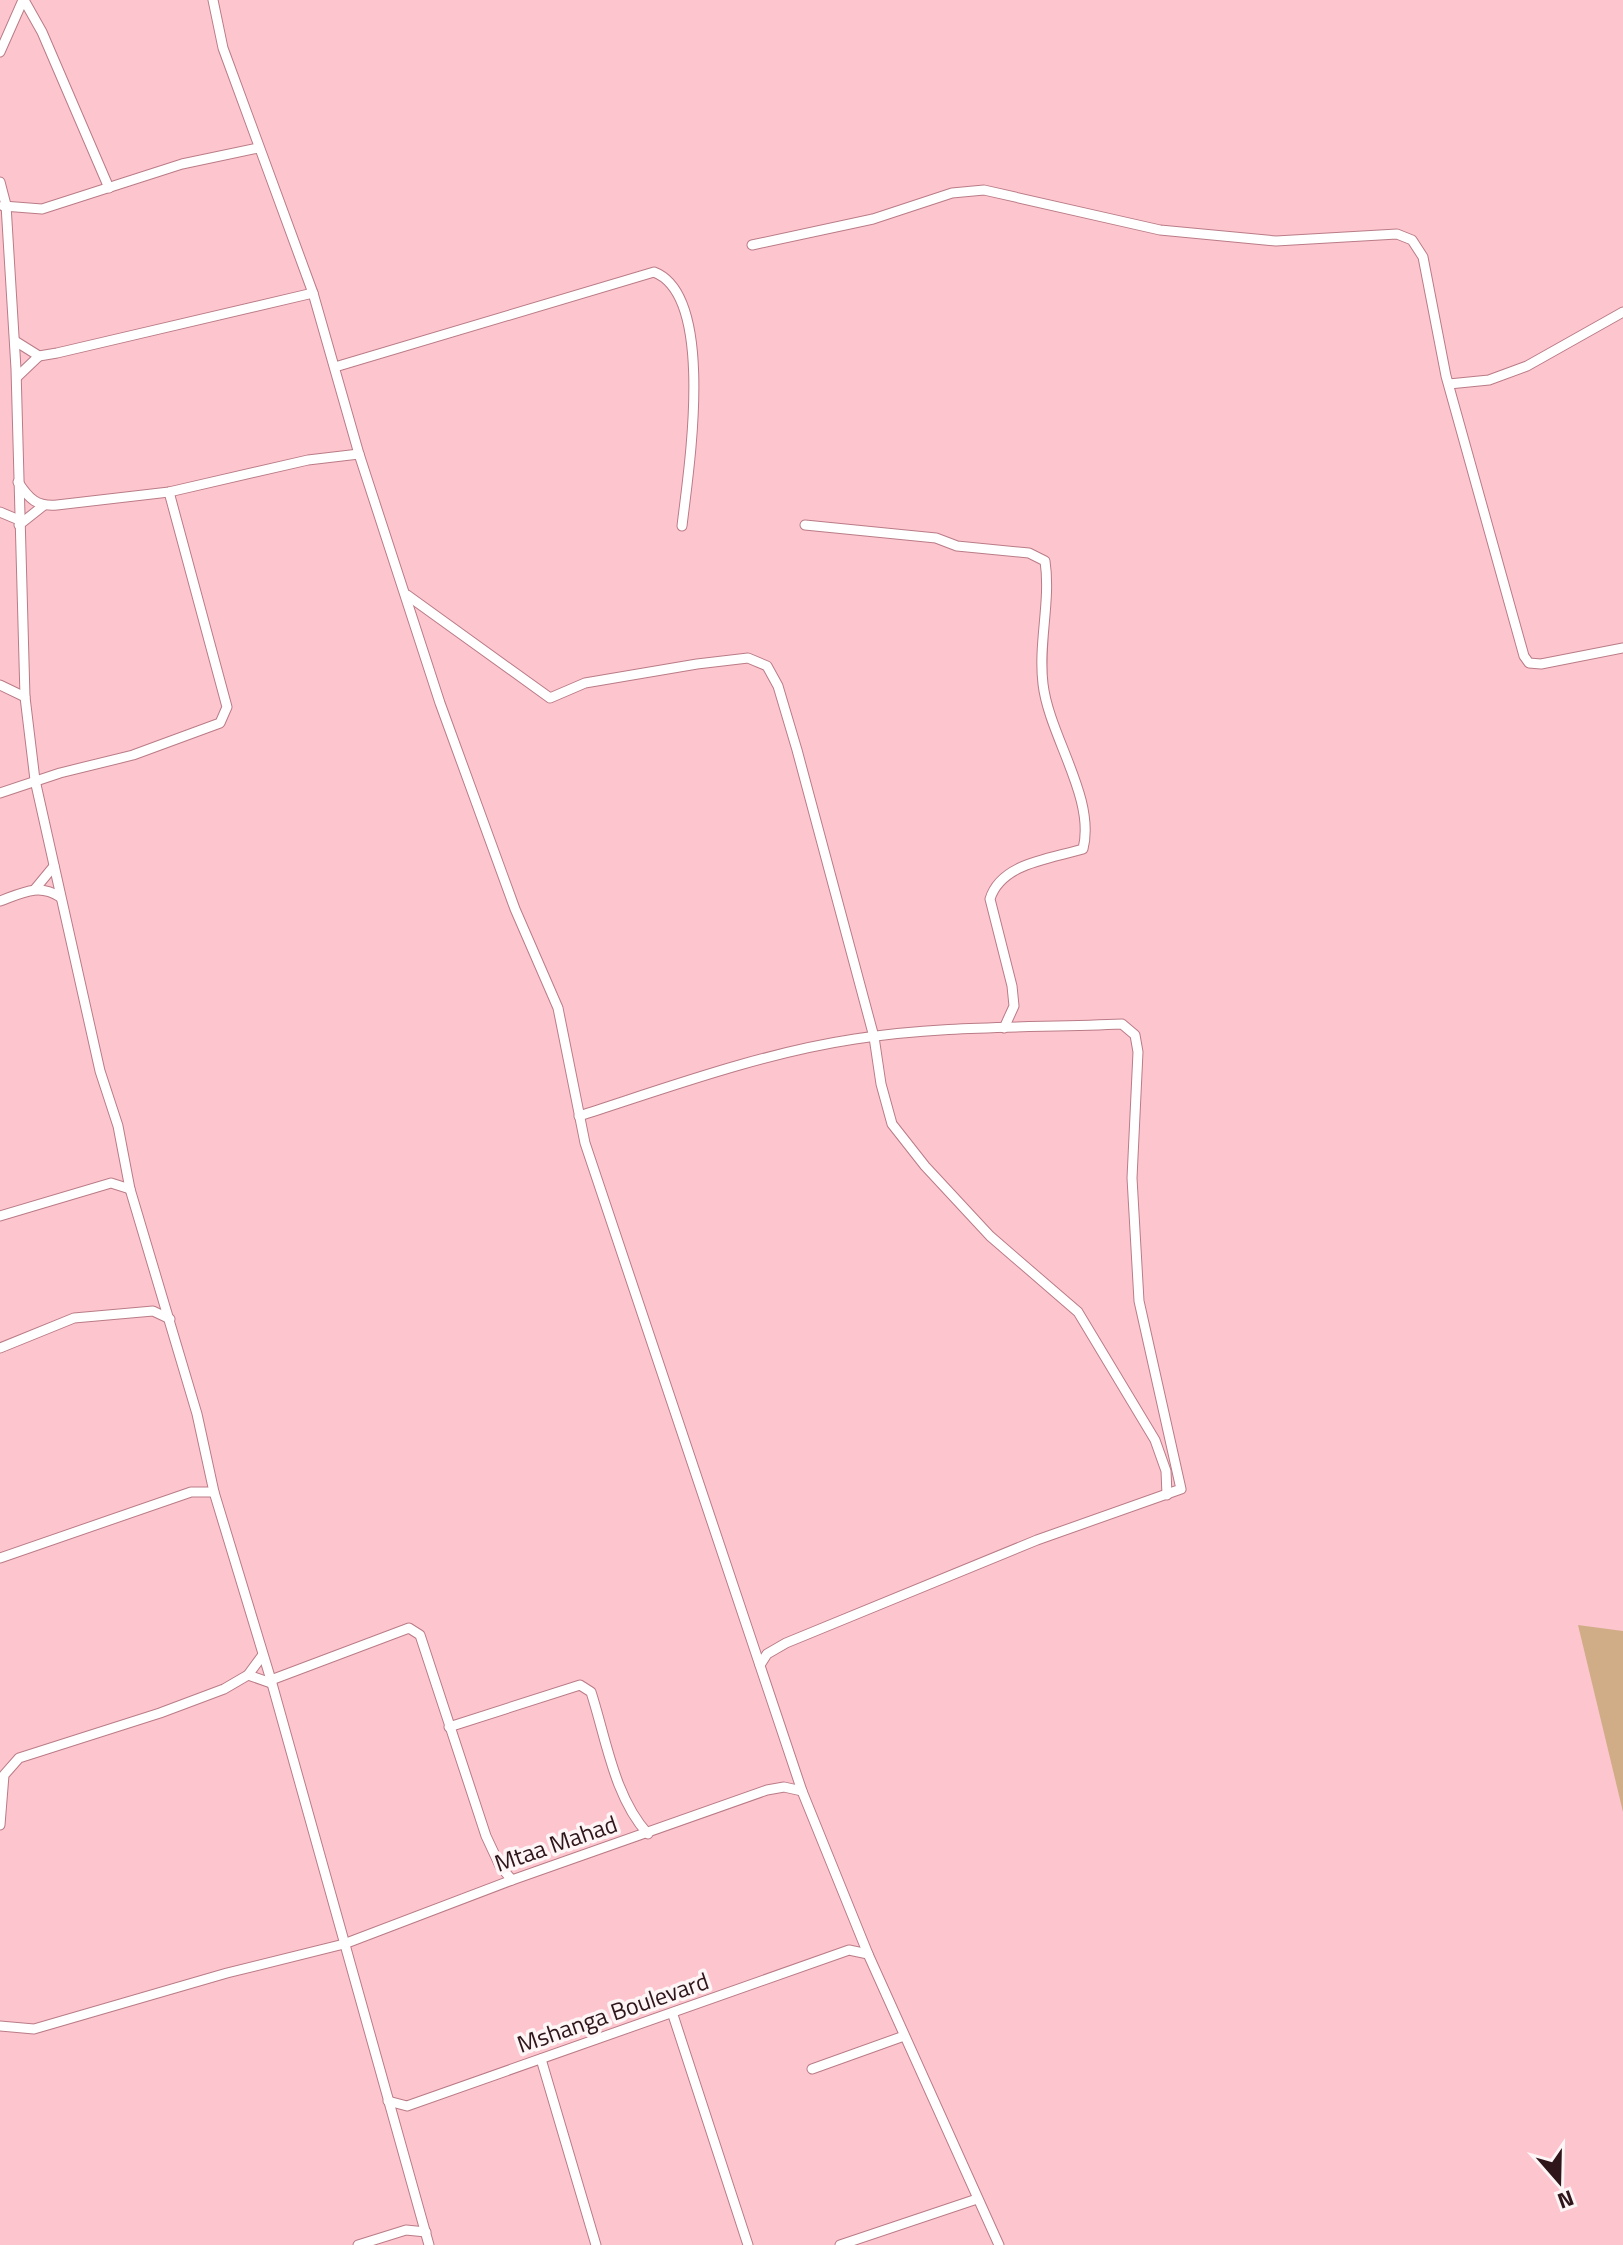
<svg xmlns="http://www.w3.org/2000/svg" width="1623" height="2245" viewBox="0 0 1623 2245" font-family="'Titillium Web',sans-serif">
<rect width="100%" height="100%" fill="#fdc6cf"/>
<path fill="#d1ad87" d="M1578 1625 1623 1631V1812Z"/>
<g fill="none" stroke-linecap="round" stroke-linejoin="round">
<defs>
<g id="street">
<path d="M24 0 42 32 109 188"/>
<path d="M213 0 223 48 313 293 359 454 440 703 515 909 558 1008 585 1143 802 1791 868 1954 999 2245"/>
<path d="M0 52 23 0"/>
<path d="M0 182 6 205 16 369 25 697 35 780 100 1071 118 1126 130 1189 197 1414 214 1492 271 1680 429 2245"/>
<path d="M3 206 42 209 182 164 258 148"/>
<path d="M752 245 873 219 952 193 984 190 1160 230 1276 241 1397 234 1412 240 1423 257 1446 376 1524 656 1529 663 1541 664 1623 648"/>
<path d="M15 341 39 356 57 353 313 293"/>
<path d="M335 367 654 272C717 296 688 473 682 526"/>
<path d="M17 377 39 356"/>
<path d="M1449 384 1489 380 1527 366 1623 312"/>
<path d="M18 482C29 499 37 507 57 505L169 492 308 460 359 454"/>
<path d="M0 512 19 520"/>
<path d="M19 525 43 506"/>
<path d="M805 525 936 538 957 546 1029 553 1045 561C1051 601 1038 643 1043 684 1049 736 1096 798 1083 849 1050 859 1001 863 990 899L1012 986 1014 1006 1004 1028"/>
<path d="M407 595 550 698 585 683 697 664 748 658 767 666 778 686 797 750 874 1037 881 1084 892 1124 925 1166 990 1236 1078 1312 1155 1440 1166 1471 1167 1495"/>
<path d="M0 685 25 697"/>
<path d="M0 793 60 773 133 755 220 723 227 707 169 492"/>
<path d="M35 889 54 866"/>
<path d="M0 901C22 893 39 883 60 897"/>
<path d="M579 1116C669 1087 762 1053 855 1039 942 1025 1033 1028 1122 1024L1135 1035 1138 1052 1132 1178 1139 1301 1181 1489 1037 1540 786 1643 767 1654 760 1665"/>
<path d="M0 1216 111 1183 130 1189"/>
<path d="M0 1348 74 1318 153 1311 170 1319"/>
<path d="M0 1558 191 1492H214"/>
<path d="M248 1675 271 1683"/>
<path d="M271 1680 409 1628 420 1635 486 1836 500 1866 512 1880"/>
<path d="M449 1727 580 1685 591 1692C606 1738 614 1797 648 1834"/>
<path d="M0 1825 4 1775 19 1758 160 1713 224 1689 248 1675 262 1656"/>
<path d="M673 2015 748 2245"/>
<path d="M0 2026 34 2029 227 1973 344 1944 512 1880 767 1790 784 1787 802 1791"/>
<path d="M541 2059 596 2245"/>
<path d="M812 2069 904 2036"/>
<path d="M388 2101 407 2106 849 1950 868 1954"/>
<path d="M358 2245 406 2230 426 2232"/>
<path d="M840 2245 977 2199"/>
</g>
</defs>
<use href="#street" stroke="#ba7b86" stroke-width="11"/>
<use href="#street" stroke="#fff" stroke-width="9"/>
</g>
<g text-anchor="middle" stroke-width="7" stroke-linejoin="round" paint-order="stroke">
<g font-size="24" fill="#2e161b" stroke="#fdf5f6">
<text transform="translate(556 1844) rotate(-19)" y="8">Mtaa Mahad</text>
<text transform="translate(613 2013) rotate(-19)" y="8">Mshanga Boulevard</text>
</g>
</g>
<g transform="translate(1559 2181) rotate(160)" stroke="#fdf5f6" stroke-width="6" paint-order="stroke">
<path d="M0-6L14 30L0 20L-14 30Z" fill="#2e161b"/>
<text y="-12" font-size="22" font-weight="bold" text-anchor="middle" fill="#2e161b">N</text>
</g>
</svg>
